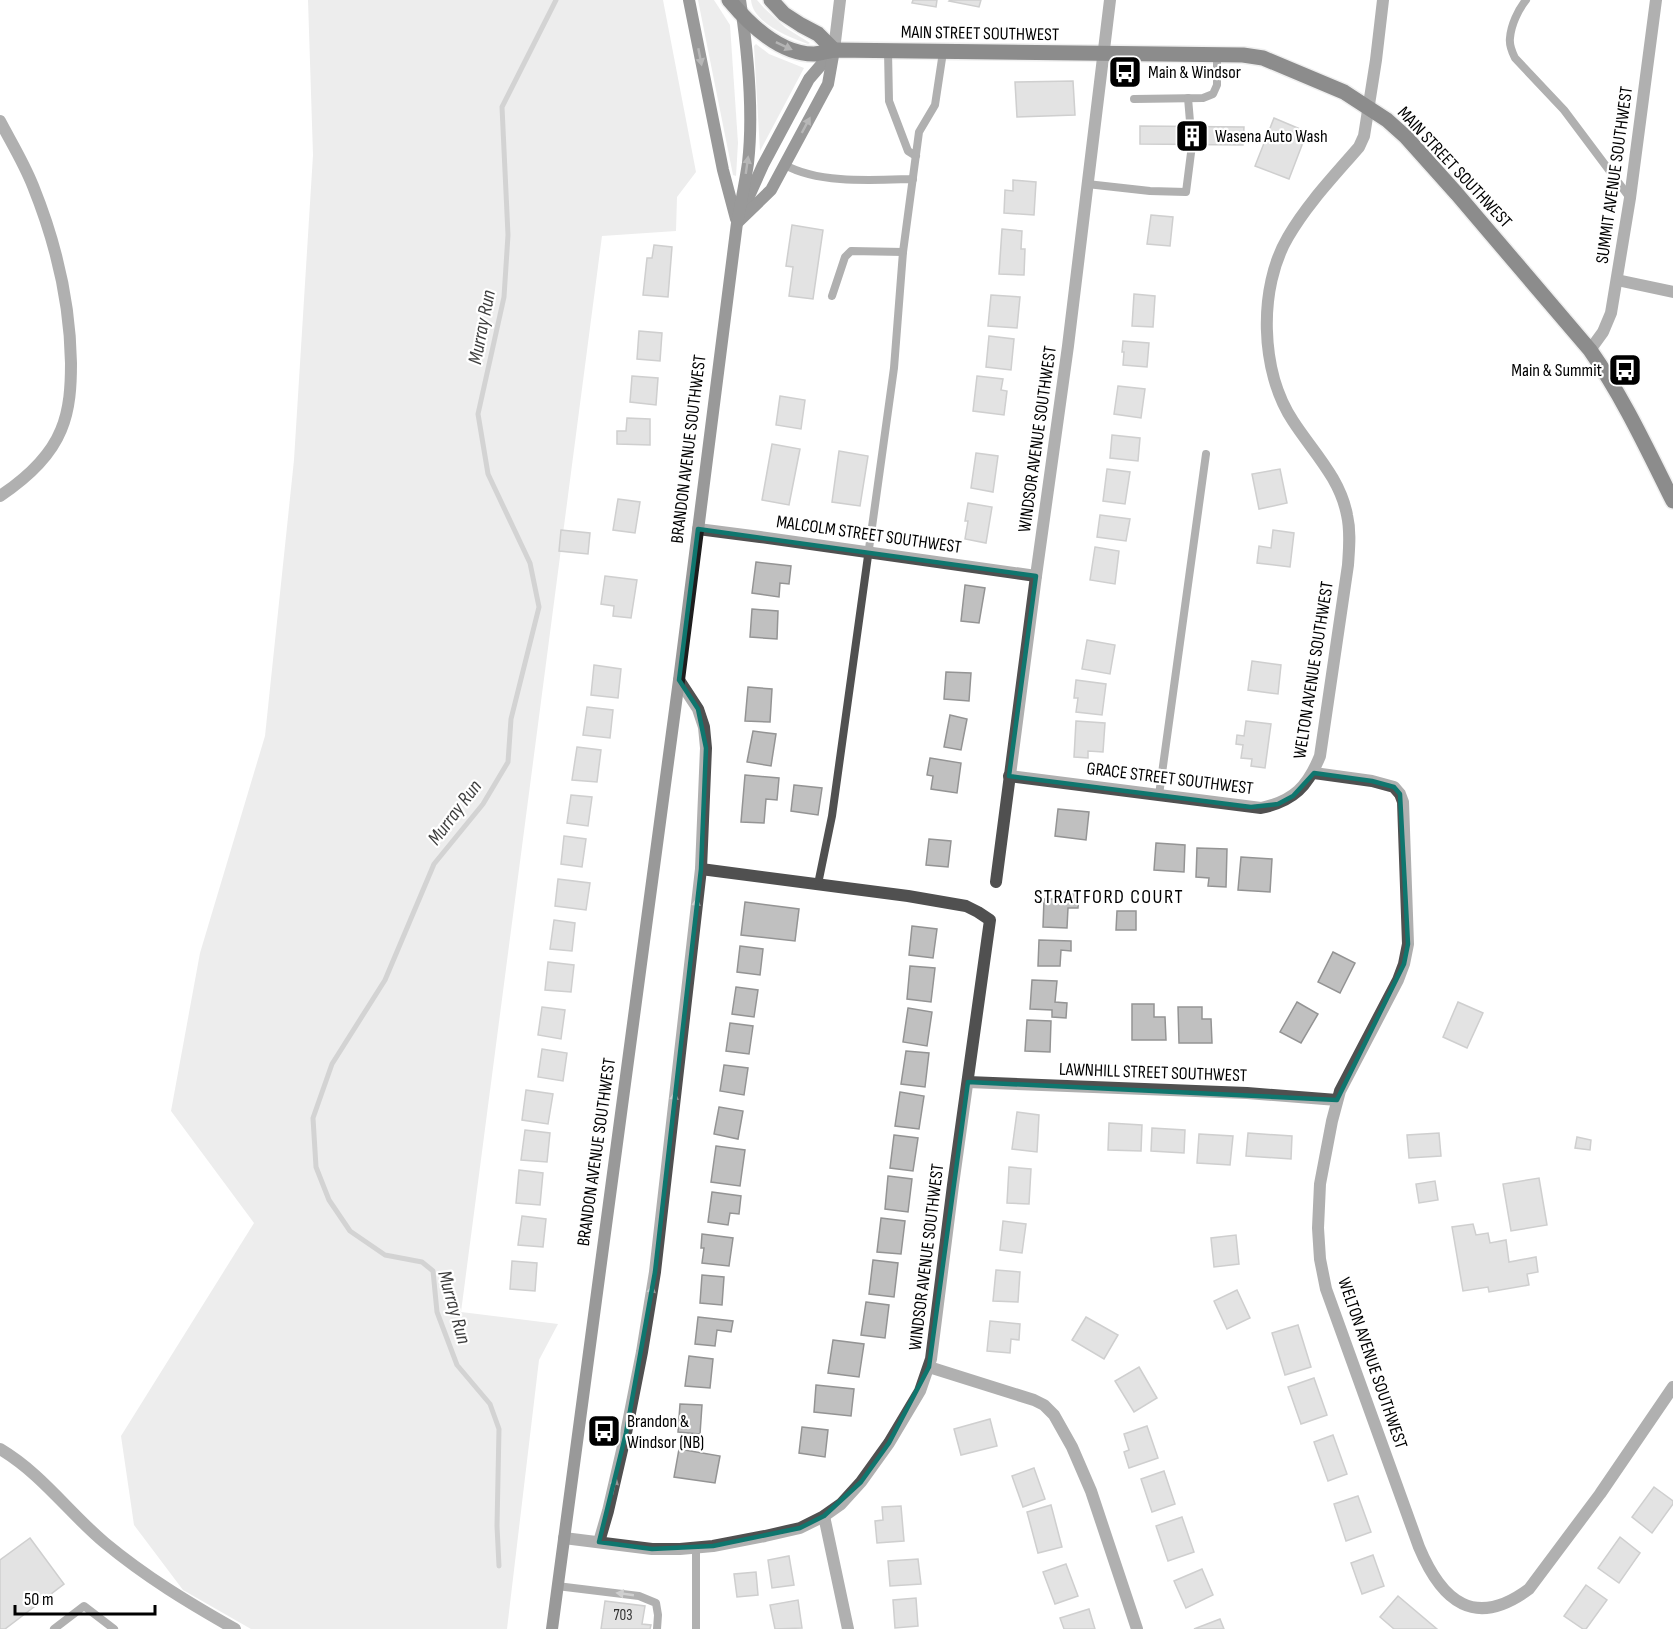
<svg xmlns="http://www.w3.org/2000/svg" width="1673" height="1629" viewBox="0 0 1673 1629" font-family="'Sofia Sans Condensed',sans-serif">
<rect width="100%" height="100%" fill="#fff"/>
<g fill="#d7d7d7">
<path d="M308 0H663L696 172 677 197 676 231 602 236 461 1312 558 1324 539 1360 507 1629H251L183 1590 134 1525 121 1436 254 1223 171 1111 200 953 265 736 294 460 313 155Z"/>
<path d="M698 0H714L730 25 738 143 736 176 733 175Z"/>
<path d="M751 0H757L764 8 786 28 810 43 808 44C788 37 753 23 751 0Z"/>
<path d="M756 44 769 54 804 68 760 151 754 46Z"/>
</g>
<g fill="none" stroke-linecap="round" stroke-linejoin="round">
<path stroke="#9e9e9e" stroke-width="5" d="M499 1566 497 1526 499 1429 490 1404 457 1365 437 1312 433 1271 422 1262 385 1255 350 1231 329 1200 316 1167 313 1118 332 1064 385 980 434 864 483 804 508 762 511 719 539 607 530 563 488 474 478 414 504 297 508 235 502 107 556 0"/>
</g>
<g fill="#c0c0c0" stroke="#949494" stroke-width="1.5">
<path d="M913 0H937L936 7 912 3Z"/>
<path d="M950 0H981L979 7 949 1Z"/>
<path d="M1073 81 1075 115 1017 117 1015 82Z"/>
<path d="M1274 118 1307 132 1289 179 1255 166Z"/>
<path d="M1140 126 1244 127 1243 145 1140 144Z"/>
<path d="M1013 180 1036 182 1034 215 1004 213 1005 190 1013 191Z"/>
<path d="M1151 215 1173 217 1170 246 1147 244Z"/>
<path d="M792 225 823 230 813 299 789 296 793 267 786 266Z"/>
<path d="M1002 229 1022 231 1021 249H1025L1024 275 999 274Z"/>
<path d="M654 245 672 247 668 297 643 295 647 258H652Z"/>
<path d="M1134 294 1155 296 1153 327 1132 326Z"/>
<path d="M991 295 1020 297 1017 328 988 326Z"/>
<path d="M639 331 662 333 660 361 637 359Z"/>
<path d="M989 336 1014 339 1011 370 986 367Z"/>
<path d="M1123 341 1149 343 1147 367 1123 365 1124 352H1122Z"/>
<path d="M632 376 658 378 656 405 630 402Z"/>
<path d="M977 376 1003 379 1001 390 1007 391 1004 415 973 411Z"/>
<path d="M1118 386 1145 389 1141 418 1114 414Z"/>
<path d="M780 396 805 400 801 429 776 425Z"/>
<path d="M627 418 650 419V445L617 444V431H626Z"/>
<path d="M1112 435 1140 438 1138 461 1110 458Z"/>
<path d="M772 444 800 449 789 505 762 500Z"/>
<path d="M839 451 868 456 860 506 832 502Z"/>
<path d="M976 453 998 456 993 492 971 488Z"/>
<path d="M1107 469 1130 472 1125 504 1103 501Z"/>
<path d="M1280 469 1287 503 1259 509 1252 474Z"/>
<path d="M618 499 640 502 635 533 613 530Z"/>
<path d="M968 503 992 507 986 543 965 539 968 521H965Z"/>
<path d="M1100 515 1130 519 1126 541 1097 537Z"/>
<path d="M561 530 590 533 588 554 559 551Z"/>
<path d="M1273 530 1294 533 1290 567 1257 563 1259 546 1271 548Z"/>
<path d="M1095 547 1119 551 1115 584 1090 580Z"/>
<path d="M756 562 791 566 789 584 780 583 779 597 752 593Z"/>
<path d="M605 576 637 580 631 618 613 616 614 606 601 604Z"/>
<path d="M965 585 985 588 979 623 961 621Z"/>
<path d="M752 609 778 611 777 639 750 637Z"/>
<path d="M1087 640 1115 645 1110 674 1082 669Z"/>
<path d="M1252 661 1281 665 1278 694 1248 690Z"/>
<path d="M594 665 621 669 618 698 591 695Z"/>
<path d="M946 672 971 673 969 701 944 699Z"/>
<path d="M1076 680 1106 684 1102 715 1076 712 1078 698H1074Z"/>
<path d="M748 687 772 689 770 722 745 721Z"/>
<path d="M587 707 613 710 610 738 583 735Z"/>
<path d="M950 715 967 719 961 750 944 747Z"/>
<path d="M1076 721 1105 723 1103 752 1088 751V758L1074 757Z"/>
<path d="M1246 721 1271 724 1265 768 1251 766 1252 759 1241 758 1243 745 1236 744 1237 735 1244 736Z"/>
<path d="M753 731 776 734 771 766 747 762Z"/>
<path d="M577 747 601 750 597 782 572 780Z"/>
<path d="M930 758 961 763 957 793 931 789 933 776 927 775Z"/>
<path d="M745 775 779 778 777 800 766 799 764 823 741 822Z"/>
<path d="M794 785 822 788 818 815 791 811Z"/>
<path d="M571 795 592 797 588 826 567 823Z"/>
<path d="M1058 809 1089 812 1086 840 1055 836Z"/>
<path d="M564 836 586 839 582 867 561 864Z"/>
<path d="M929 839 951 841 948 867 926 865Z"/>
<path d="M1156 843 1185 845 1184 872 1154 870Z"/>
<path d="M1197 848 1227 849 1226 887 1208 886 1209 878 1196 877Z"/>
<path d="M1241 857 1272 859 1270 892 1238 890Z"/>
<path d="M558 879 590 883 586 910 555 906Z"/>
<path d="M1055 892 1079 893 1078 908H1068L1067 928 1043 927 1044 899H1054Z"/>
<path d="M745 902 799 909 795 941 741 935Z"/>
<path d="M1117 911H1136V930H1116Z"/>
<path d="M554 920 575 923 572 951 550 949Z"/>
<path d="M912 926 937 929 933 958 909 955Z"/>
<path d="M1039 940 1071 941V951L1061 950 1060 966H1038Z"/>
<path d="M740 946 763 949 760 975 737 972Z"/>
<path d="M1333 952 1355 963 1340 993 1318 982Z"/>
<path d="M548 962 574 965 571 992 545 990Z"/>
<path d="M910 966 935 968 931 1002 907 999Z"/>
<path d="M1032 980 1057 981 1055 1002 1067 1003 1066 1018 1052 1017V1010L1030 1009Z"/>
<path d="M736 987 758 990 754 1017 732 1014Z"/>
<path d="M1297 1002 1318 1014 1301 1043 1280 1032Z"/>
<path d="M1458 1002 1483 1013 1467 1048 1443 1037Z"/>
<path d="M1132 1004H1154V1017H1165L1166 1040H1132Z"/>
<path d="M542 1007 565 1010 561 1039 538 1035Z"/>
<path d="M1178 1007H1202V1019H1211L1212 1043H1179Z"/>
<path d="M908 1008 932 1012 927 1046 903 1042Z"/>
<path d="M1027 1020 1051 1021 1050 1052 1025 1051Z"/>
<path d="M730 1023 753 1026 749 1054 726 1051Z"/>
<path d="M542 1049 567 1053 563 1081 538 1077Z"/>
<path d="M906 1051 929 1053 925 1087 901 1084Z"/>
<path d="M724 1065 748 1068 744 1095 720 1091Z"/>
<path d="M526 1090 553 1094 548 1124 522 1120Z"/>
<path d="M900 1092 924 1096 919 1129 895 1126Z"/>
<path d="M719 1107 743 1111 738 1139 714 1134Z"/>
<path d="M1017 1112 1039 1115 1037 1152 1012 1149Z"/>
<path d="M1109 1123 1142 1125 1141 1151 1108 1150Z"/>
<path d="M1152 1128 1185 1130 1184 1153 1151 1151Z"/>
<path d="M525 1130 550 1133 547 1162 521 1160Z"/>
<path d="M1248 1133 1292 1136 1291 1159 1246 1156Z"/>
<path d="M1439 1133 1441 1156 1409 1158 1407 1135Z"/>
<path d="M1199 1134 1233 1136 1230 1165 1197 1163Z"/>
<path d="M894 1135 918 1138 913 1171 890 1168Z"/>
<path d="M1577 1137 1591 1140 1590 1150 1575 1148Z"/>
<path d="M716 1146 745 1150 740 1186 711 1182Z"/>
<path d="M1009 1167 1031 1169 1029 1204 1007 1203Z"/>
<path d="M519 1170 543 1173 540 1205 516 1203Z"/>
<path d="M888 1176 912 1179 908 1212 885 1209Z"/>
<path d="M1539 1178 1547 1225 1511 1231 1503 1184Z"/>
<path d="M1435 1181 1438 1200 1419 1203 1416 1184Z"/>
<path d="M712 1192 741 1196 739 1214 730 1213 728 1225 708 1222Z"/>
<path d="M522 1216 546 1219 543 1247 518 1245Z"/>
<path d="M881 1218 905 1221 901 1254 877 1252Z"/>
<path d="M1003 1221 1026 1224 1022 1253 1000 1250Z"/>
<path d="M1473 1224 1476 1235 1488 1233 1490 1243 1506 1240 1509 1262 1536 1257 1538 1272 1527 1274 1529 1285 1489 1292 1488 1287 1463 1291 1452 1227Z"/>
<path d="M702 1234 733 1238 729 1266 702 1263 704 1248H701Z"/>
<path d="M1236 1235 1239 1264 1214 1267 1211 1238Z"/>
<path d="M873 1260 898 1263 894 1297 869 1294Z"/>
<path d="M512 1261 537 1263 535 1291 510 1289Z"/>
<path d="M996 1270 1020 1272 1018 1302 993 1301Z"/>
<path d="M702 1275 724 1277 722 1305 700 1303Z"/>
<path d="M1237 1290 1250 1318 1227 1329 1214 1301Z"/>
<path d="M866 1302 889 1305 885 1338 861 1335Z"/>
<path d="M698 1317 733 1321 731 1332 717 1330 715 1346 695 1344Z"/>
<path d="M1086 1317 1118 1335 1104 1359 1072 1340Z"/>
<path d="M990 1321 1020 1324 1019 1340 1011 1339 1010 1353 987 1351Z"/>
<path d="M1298 1325 1311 1367 1285 1375 1272 1333Z"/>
<path d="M833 1340 864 1344 859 1377 828 1373Z"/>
<path d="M689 1356 713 1359 710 1388 685 1386Z"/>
<path d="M1139 1367 1157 1398 1134 1412 1115 1381Z"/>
<path d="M1314 1378 1327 1415 1301 1424 1288 1387Z"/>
<path d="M816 1385 854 1389 851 1416 814 1412Z"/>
<path d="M680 1404 702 1405 700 1434 678 1432Z"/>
<path d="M990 1419 997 1446 961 1455 954 1429Z"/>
<path d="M1147 1426 1158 1458 1129 1468 1124 1452 1129 1450 1124 1434Z"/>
<path d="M802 1427 828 1430 825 1457 799 1453Z"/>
<path d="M1333 1435 1347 1474 1328 1481 1314 1442Z"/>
<path d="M679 1449 720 1456 715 1483 674 1477Z"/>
<path d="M1034 1468 1045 1499 1023 1507 1012 1476Z"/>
<path d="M1164 1471 1175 1504 1152 1512 1141 1479Z"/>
<path d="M1654 1487 1673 1501V1504L1652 1533 1632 1517Z"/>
<path d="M1358 1496 1371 1532 1346 1541 1334 1504Z"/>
<path d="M1051 1505 1062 1547 1038 1553 1027 1512Z"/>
<path d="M901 1506 904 1541 877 1543 875 1521 883 1520 882 1507Z"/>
<path d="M1182 1517 1194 1552 1168 1561 1156 1526Z"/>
<path d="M1620 1537 1640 1553 1619 1583 1598 1568Z"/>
<path d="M30 1538 64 1584 5 1629H0V1560Z"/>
<path d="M1373 1555 1384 1586 1362 1594 1351 1563Z"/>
<path d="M789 1556 794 1585 772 1588 768 1560Z"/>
<path d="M918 1559 921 1584 890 1586 888 1561Z"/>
<path d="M1066 1564 1078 1596 1055 1604 1043 1572Z"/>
<path d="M1202 1569 1213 1595 1186 1608 1174 1581Z"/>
<path d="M756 1572 758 1595 737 1597 734 1574Z"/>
<path d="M1586 1585 1607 1600 1586 1629H1583L1564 1616Z"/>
<path d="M1398 1596 1437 1629H1394L1380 1617Z"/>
<path d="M916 1598 918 1626 895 1628 893 1600Z"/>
<path d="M798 1600 802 1628 775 1629 770 1605Z"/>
<path d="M605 1601 645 1606 642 1624 651 1625 650 1629H601Z"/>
<path d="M1089 1609 1095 1629H1064L1060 1618Z"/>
<path d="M1220 1619 1224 1629H1194Z"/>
</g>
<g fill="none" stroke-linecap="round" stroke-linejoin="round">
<defs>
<g id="primary">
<path d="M729 0C749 24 780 55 815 54 821 53 828 51 834 50L1243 55 1263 58 1344 92 1387 120 1406 137 1457 194 1590 350C1623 397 1647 449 1673 501"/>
<path d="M771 0 784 14 801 25 818 34 834 50"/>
</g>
</defs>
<use href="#primary" stroke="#dbdbdb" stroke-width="18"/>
<g stroke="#505050" stroke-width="8">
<path d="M1526 0C1518 10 1511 25 1510 38 1509 45 1512 52 1515 58L1564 110 1630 198"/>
<path d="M888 51 889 101 908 151 916 156"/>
<path d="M1134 99 1203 98 1213 94 1217 85V54"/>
<path d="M785 165C819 184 874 180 913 179"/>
<path d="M1087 184 1150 191 1186 192 1192 145 1188 98"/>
<path d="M832 296 845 257 851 251 903 252"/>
<path d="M1159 795 1206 454"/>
<path d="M818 884 832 816 894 368 903 252 919 132 935 105 943 52"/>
<path d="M696 1548V1629"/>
<path d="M557 1586 639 1596 656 1603 658 1615 657 1629"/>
<path d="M54 1629 84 1606 114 1629"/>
</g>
<g stroke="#505050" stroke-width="12">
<path d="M834 50 840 0"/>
<path d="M0 121C11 142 24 163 33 186 56 243 70 301 71 363 71 385 70 409 61 430 50 457 24 480 0 496"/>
<path d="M1617 280 1673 292"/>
<path d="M1590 350 1603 332 1611 313 1630 198 1656 0"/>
<path d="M698 529 760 537 1036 576"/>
<path d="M1314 773 1372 781 1394 787 1400 794 1403 802 1408 944 1404 964 1398 980 1340 1091 1332 1121 1320 1184 1318 1228 1320 1259 1326 1289 1419 1547C1442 1602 1475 1629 1529 1589L1600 1494 1673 1387"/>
<path d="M1009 776 1261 808C1294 801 1308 786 1320 756L1348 565C1349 549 1351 532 1347 515 1340 478 1313 452 1293 421 1260 371 1258 288 1288 237 1307 204 1334 176 1359 147L1364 136 1376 60 1383 0"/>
<path d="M996 882 1036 576 1068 346 1110 0"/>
<path d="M968 1082 1247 1093 1337 1100"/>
<path d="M929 1367 1034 1400 1044 1405 1054 1415 1072 1447 1091 1491 1137 1629"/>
<path d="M0 1449C42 1474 68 1512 105 1543 146 1577 189 1603 235 1629"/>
<path d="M824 1516 848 1629"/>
<path d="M564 1538 652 1549H680L713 1546 765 1536 800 1528 824 1516 841 1504 861 1482 889 1443 920 1391 931 1359 953 1185 990 920 978 912 966 906 908 896 701 869"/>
<path d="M599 1542 608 1511 626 1433 642 1352 655 1272 701 869 706 748 704 727 698 709 679 680"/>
</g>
<g stroke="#1d1d1d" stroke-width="12">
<path d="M689 0 723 170 736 219"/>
<path d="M745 205 763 165 809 79 834 50"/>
<path d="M737 223 771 190 828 84 834 50"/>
<path d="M552 1629 679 680 737 223C741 203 745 183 748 163 754 110 748 53 740 0"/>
</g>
<use href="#primary" stroke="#000" stroke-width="15"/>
</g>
<defs><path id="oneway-solid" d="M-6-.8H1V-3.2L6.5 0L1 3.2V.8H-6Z" transform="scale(1.5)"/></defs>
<use fill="#595959" href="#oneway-solid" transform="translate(784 46) rotate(25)"/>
<g fill="#616161">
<use href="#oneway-solid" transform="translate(700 57) rotate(79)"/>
<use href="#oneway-solid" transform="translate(806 125) rotate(-62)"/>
<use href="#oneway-solid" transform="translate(747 165) rotate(-82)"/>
</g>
<g fill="#969696">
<use href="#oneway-solid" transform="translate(696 907) rotate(-84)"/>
<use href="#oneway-solid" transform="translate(674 1101) rotate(-84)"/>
<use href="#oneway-solid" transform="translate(651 1294) rotate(-81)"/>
<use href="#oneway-solid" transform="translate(614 1486) rotate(-77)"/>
<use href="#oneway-solid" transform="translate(625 1594) rotate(-172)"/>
</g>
<path d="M0 0H1673V1629H0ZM698 529 1036 576 1009 776 1251 807 1278 804 1293 796 1314 773 1372 781 1394 787 1400 794 1408 944 1404 964 1337 1100 968 1082 929 1367 889 1443 861 1482 824 1516 800 1528 713 1546 652 1549 599 1542 626 1433 655 1272 701 869 706 748 698 709 679 680Z" fill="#fff" fill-opacity=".55" fill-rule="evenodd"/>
<path fill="none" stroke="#0f766e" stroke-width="4.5" stroke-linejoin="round" d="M698 529 1036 576 1009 776 1251 807 1278 804 1293 796 1314 773 1372 781 1394 787 1400 794 1408 944 1404 964 1337 1100 968 1082 929 1367 889 1443 861 1482 824 1516 800 1528 713 1546 652 1549 599 1542 626 1433 655 1272 701 869 706 748 698 709 679 680Z"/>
<defs>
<symbol id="bus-square" viewBox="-11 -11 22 22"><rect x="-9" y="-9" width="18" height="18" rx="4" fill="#000" stroke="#fff"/><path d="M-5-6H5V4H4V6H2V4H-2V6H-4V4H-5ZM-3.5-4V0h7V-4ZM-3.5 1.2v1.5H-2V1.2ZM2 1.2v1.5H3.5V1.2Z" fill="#fff"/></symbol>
<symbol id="building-square" viewBox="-11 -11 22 22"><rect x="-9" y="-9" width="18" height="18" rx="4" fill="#000" stroke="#fff"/><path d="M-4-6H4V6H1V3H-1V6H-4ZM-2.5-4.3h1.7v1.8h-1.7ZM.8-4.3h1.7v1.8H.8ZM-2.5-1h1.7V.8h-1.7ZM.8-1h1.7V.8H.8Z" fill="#fff"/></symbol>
</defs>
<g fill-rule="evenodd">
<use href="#bus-square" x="1106" y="53" width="38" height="38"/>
<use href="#building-square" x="1173" y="117" width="38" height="38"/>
<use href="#bus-square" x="1606" y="351" width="38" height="38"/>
<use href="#bus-square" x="585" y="1412" width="38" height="38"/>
</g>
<g text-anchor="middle" stroke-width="4.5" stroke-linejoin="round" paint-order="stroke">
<g font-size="15" fill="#303030">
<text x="623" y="1620">703</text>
</g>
<g font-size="18" fill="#000" stroke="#fff">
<text transform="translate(980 33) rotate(1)" y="6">MAIN STREET SOUTHWEST</text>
<text transform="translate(1455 167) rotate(47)" y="6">MAIN STREET SOUTHWEST</text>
<text transform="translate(1614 175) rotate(-82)" y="6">SUMMIT AVENUE SOUTHWEST</text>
<text transform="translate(1037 439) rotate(-82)" y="6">WINDSOR AVENUE SOUTHWEST</text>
<text transform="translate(688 449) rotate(-83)" y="6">BRANDON AVENUE SOUTHWEST</text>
<text transform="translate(869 534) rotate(8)" y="6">MALCOLM STREET SOUTHWEST</text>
<text transform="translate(1313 670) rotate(-81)" y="6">WELTON AVENUE SOUTHWEST</text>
<text transform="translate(1170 778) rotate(7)" y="6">GRACE STREET SOUTHWEST</text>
<text transform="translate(1153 1072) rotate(2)" y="6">LAWNHILL STREET SOUTHWEST</text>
<text transform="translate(596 1152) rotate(-82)" y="6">BRANDON AVENUE SOUTHWEST</text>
<text transform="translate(926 1257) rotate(-83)" y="6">WINDSOR AVENUE SOUTHWEST</text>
<text transform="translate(1373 1363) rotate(71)" y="6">WELTON AVENUE SOUTHWEST</text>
</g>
<g font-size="18" fill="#000" stroke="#fff" text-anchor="start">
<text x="1148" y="78">Main &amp; Windsor</text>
<text x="1215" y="142">Wasena Auto Wash</text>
<text x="1602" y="376" text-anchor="end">Main &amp; Summit</text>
<text x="627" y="1427">Brandon &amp;<tspan x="627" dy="21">Windsor (NB)</tspan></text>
</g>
<g font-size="20" font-style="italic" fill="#3f3f3f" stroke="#fff">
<text transform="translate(481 327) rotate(-79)" y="7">Murray Run</text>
<text transform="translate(454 812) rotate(-53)" y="7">Murray Run</text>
<text transform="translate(455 1307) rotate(74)" y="7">Murray Run</text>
</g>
<g font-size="20" letter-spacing="1.5" fill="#000" stroke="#fff">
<text x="1109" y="903">STRATFORD COURT</text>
</g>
</g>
<path d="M15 1605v9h140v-9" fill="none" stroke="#000000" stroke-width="3"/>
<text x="24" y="1605" font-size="18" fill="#000000" stroke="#ffffff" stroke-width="4.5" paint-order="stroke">50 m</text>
</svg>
